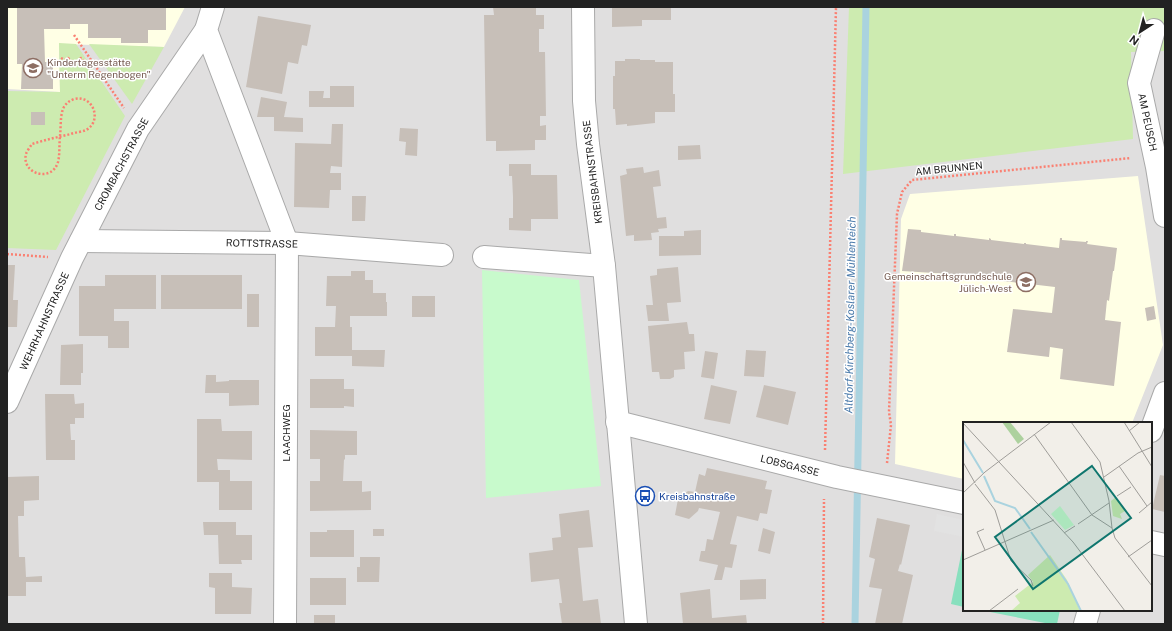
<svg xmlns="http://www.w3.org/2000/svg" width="1172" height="631" viewBox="0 0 1172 631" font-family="'Public Sans',sans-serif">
<rect width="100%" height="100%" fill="#f2efe9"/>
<path fill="#e0dfdf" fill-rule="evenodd" d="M7 7H1165V624H7ZM964 423H1151V610H964Z"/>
<g fill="#ffffe5">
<path d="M7 7H185L164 47 59 44 60 92 7 89Z"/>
<path d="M1138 176 1163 345 1132 423H964V479L895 464 901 219 910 194Z"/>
</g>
<g fill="#cdebb0">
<path d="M849 7H1165V51L1131 52 1133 139 843 174Z"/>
<path d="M59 43 76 44 125 116 56 250 7 248V91L60 92Z"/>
<path d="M89 44 164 47 132 104Z"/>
</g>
<path fill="#c8facc" d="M482 270 579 280 601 486 486 498Z"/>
<g fill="#88e0be">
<path d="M962 550H964V607L951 604Z"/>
<path d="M980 610H1060L1057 624H1050Z"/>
</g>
<path fill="#e2e2e2" d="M937 514 964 520V537L934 531Z"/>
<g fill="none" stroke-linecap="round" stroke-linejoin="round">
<path stroke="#aad3df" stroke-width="7" d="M855 624 866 7"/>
</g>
<g fill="#c7bfb8">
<path d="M17 7H166V30H148V43H121V38H88V24H70V29H44L45 62H53V89H21L22 64H17Z"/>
<path d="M493 7H536V15H544V29H539V52H545L546 116H540V126L546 125V140H535V150L496 151V141H486L484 15H494Z"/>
<path d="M612 7H671V20H642V26L612 27Z"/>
<path d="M258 16 311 25 307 46 302 45 298 64 288 62 282 94 246 87Z"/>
<path d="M625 59H640V60H655V62H673V94H675V112H655V123L627 126V124L616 125 615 109H613V76H615V61H625Z"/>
<path d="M330 86H354V107H309V91H324L323 98H330Z"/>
<path d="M261 97 287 102 284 117 303 118V132L274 131V117H257Z"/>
<rect x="31" y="112" width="14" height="13"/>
<path d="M332 124H343L342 167 331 166 330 173H341V190H330L329 208 294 207 295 143 331 144Z"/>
<path d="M400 128 418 129 417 156 405 155 406 142 399 141Z"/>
<path d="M700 145 701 159 678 160V146Z"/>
<path d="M509 164H531V175H557L558 219H531V231L509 230V218H513V197L512 176H509Z"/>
<path d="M643 167 644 173 659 170 661 186 653 187 657 218 666 217 667 228 658 229 659 232 651 233 652 240 634 241V235L626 236 620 176 627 174 626 169Z"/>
<path d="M352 196H366L365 221H352Z"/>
<path d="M908 229 921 230V232L954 236V234H956V236L989 240V238L991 239V240L1024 244V243H1026V244L1059 248 1060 238H1062V240L1086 242V241H1088L1087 244 1117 248 1114 271H1113L1109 301 1107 300 1105 320 1121 322 1114 386 1060 379 1063 349 1050 347 1049 357 1007 352 1013 309 1052 313 1055 287 1021 283V285L1019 284 1020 283 986 279V280H984L985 279 951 275V276H949L950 274 902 271Z"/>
<path d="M701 230V255L659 256V236H684V231Z"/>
<path d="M7 265H15L13 300H18L17 327H7Z"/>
<path d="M678 267 681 302 667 303 669 321H648L646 305H653L650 276 657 275V269Z"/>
<path d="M351 271H365V280H373V293H386V302H387V316H350V327H352V350H385L384 367 352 366V356H315V327H335L336 306H326L327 276H351Z"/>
<path d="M105 275H156V309H114V321H129V348H108V336H79V286H105Z"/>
<rect x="161" y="275" width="81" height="34"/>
<rect x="247" y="294" width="12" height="33"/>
<rect x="412" y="296" width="23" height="21"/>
<path d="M1154 306 1156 319 1147 321 1145 308Z"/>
<path d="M687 322 689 334H694L695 351 684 352 685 369 674 370V377L670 379H660L659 372H652L648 326Z"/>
<path d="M83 344V373H81V385H60L61 345Z"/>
<path d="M746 350 766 351 764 377 744 376Z"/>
<path d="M705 351 718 353 714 379 701 377Z"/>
<path d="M206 375H216V382L229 381V380H259V405L229 406V393H205Z"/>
<path d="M310 379H344V389H354V407L344 406V408H310Z"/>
<path d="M711 385 737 391 730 424 704 419Z"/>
<path d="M764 385 796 392 788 425 756 417Z"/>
<path d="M45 394H74L75 404 84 403V418H75V424H70L71 440H75V460H46Z"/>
<path d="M197 419H221L222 431H252V460L217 459 218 470H230V481H252V510H219V482H197Z"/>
<path d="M310 430 357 431V455H345V460L344 459 343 481H362V492L371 491V510L310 511V481H320V459H310Z"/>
<path d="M707 468 767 481 765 489 772 490 767 514 760 513 758 521 737 516 730 544 737 545 732 568 725 567 722 580H714L718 565 699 561 701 551H705L707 539 713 540 720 512 699 508 698 511 689 519 675 515 678 499 688 491 695 492 699 474 705 476Z"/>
<path d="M1160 475 1165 476V512L1152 509Z"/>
<path d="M39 476V500L24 501V516H18L19 557H25L26 577 42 576V582H26V596H7V477Z"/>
<path d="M589 510 593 547 578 548 583 601 598 599 601 624H562L559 603H562L559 579 531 582 529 553 553 550 552 538 561 537 559 514Z"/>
<path d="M877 518 910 525 901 565 900 564 898 571 913 575 902 624H875L882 589 869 587 875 559 869 557Z"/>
<path d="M203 522H236V535H252V560H241L242 564H219L218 535H204Z"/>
<path d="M763 528 775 532 770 554 758 551Z"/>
<rect x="373" y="529" width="11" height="7"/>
<path d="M327 530H354V557H310V532H327Z"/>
<path d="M360 557H380L379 582H357V567H360Z"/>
<path d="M209 573H232V587L252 588 251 614H215V588L209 587Z"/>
<rect x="310" y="578" width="36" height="27"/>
<path d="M766 579V599L740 600V580Z"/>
<path d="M710 589 712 618 746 615 747 624H683L680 593Z"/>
<rect x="314" y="615" width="21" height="9"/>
</g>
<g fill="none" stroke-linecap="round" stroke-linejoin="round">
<defs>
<g id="minor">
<path d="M213 7 206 30 287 243 285 624"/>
<path d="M583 7 584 101 588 144 604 266 636 624"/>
<path d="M1154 30 1139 83 1157 167 1165 216"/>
<path d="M81 241 287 243 442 255"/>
<path d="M484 257 604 266"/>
<path d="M7 402 72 258 138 129 206 30"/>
<path d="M617 422 837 477 964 503"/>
<path d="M1151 431 1165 393"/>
<path d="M1151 542 1165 545"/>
<path d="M1085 624 1089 610"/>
</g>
</defs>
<use href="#minor" stroke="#a9a9a9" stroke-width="24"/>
<g stroke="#fa8072" stroke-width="2.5" stroke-dasharray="2 2" stroke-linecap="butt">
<path d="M74 35 124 108"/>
<path d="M61 58 65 60 68 58 75 64 81 58 85 62 84 67"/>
<path d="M60 136C61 128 60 117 63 109 65 104 69 101 74 99 93 94 103 121 86 130 82 132 76 132 71 134 58 137 45 140 32 144 30 147 27 151 26 154 21 174 52 183 58 162 60 154 59 145 60 136"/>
<path d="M7 254 48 257"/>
<path d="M825 450 836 7"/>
<path d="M887 463 891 425 889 412 897 214 902 192 912 180 1131 158"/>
<path d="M823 624 824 499"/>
</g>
<use href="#minor" stroke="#fff" stroke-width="22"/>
</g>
<defs>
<symbol id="school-ring" viewBox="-11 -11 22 22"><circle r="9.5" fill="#fff" stroke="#8d6e63" stroke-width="1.5"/><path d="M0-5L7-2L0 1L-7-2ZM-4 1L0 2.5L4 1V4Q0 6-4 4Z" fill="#8d6e63"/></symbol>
<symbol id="bus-ring" viewBox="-11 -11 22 22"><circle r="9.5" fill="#fff" stroke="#1a4fb4" stroke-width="1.5"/><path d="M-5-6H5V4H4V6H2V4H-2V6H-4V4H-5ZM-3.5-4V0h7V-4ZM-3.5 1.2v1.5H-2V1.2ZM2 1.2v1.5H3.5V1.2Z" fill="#1a4fb4"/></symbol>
</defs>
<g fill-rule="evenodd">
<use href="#school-ring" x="22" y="57" width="22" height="22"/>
<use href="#school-ring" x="1015" y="271" width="22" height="22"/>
<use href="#bus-ring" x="634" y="485" width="22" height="22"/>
</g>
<g text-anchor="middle" stroke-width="3" stroke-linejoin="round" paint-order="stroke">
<g font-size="10" fill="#785e54" stroke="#fff" text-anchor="start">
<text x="47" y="66">Kindertagesstätte<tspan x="47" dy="12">"Unterm Regenbogen"</tspan></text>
<text x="1012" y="280" text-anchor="end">Gemeinschaftsgrundschule<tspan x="1012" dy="12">Jülich-West</tspan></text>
</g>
<g font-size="10" fill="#222" stroke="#fff">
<text transform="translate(1148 122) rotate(78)" y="4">AM PEUSCH</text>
<text transform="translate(121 164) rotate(-62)" y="4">CROMBACHSTRASSE</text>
<text transform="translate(949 168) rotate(-6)" y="4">AM BRUNNEN</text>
<text transform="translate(592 172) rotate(-97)" y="4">KREISBAHNSTRASSE</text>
<text transform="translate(262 243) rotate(1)" y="4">ROTTSTRASSE</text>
<text transform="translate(44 321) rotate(-66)" y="4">WEHRHAHNSTRASSE</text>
<text transform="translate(286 433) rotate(-90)" y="4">LAACHWEG</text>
<text transform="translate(790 465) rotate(14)" y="4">LOBSGASSE</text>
</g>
<g font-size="10" fill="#164399" stroke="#fff" text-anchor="start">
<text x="659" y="500">Kreisbahnstraße</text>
</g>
<g font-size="11" font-style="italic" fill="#4a7aab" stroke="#fff">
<text transform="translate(850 315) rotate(-89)" y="4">Altdorf-Kirchberg-Koslarer Mühlenteich</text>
</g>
</g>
<g transform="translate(963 422)">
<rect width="189" height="189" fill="#f2efe9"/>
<path d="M153 75 162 89 157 92 159 97 150 94 148 79ZM87 133 104 158 117 189H48L57 181 52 174 70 160 65 153Z" fill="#cdebb0"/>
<path d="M39 0H47L61 17 55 22Z" fill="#add19e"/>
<path d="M97 84 111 103 102 108 88 92Z" fill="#c8facc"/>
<path fill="none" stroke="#aad3df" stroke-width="2" d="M0 18 20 51M21 54 32 79 52 86 67 107M68 110 105 162 118 189"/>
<path fill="none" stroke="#9f9d99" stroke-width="1" d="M108 0 137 40 146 79 149 106M161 0 189 45M0 1 110 120 162 189M166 9 177 0M71 12 129 93 149 106 152 116 189 164M0 40 12 61M156 44 184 84M141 55 175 31 189 25M12 62 32 88 48 139 68 158 70 164M0 71 22 50 88 0M154 74 168 65M176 91 189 80M115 102 146 81M21 107 14 110 22 128M101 111 112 104M165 135 189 118M0 138 91 98M26 189 55 167"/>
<path fill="#0f766e" fill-opacity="0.15" stroke="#0f766e" stroke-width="2" d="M129 44 168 96 70 167 32 115Z"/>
<rect width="189" height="189" fill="none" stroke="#222" stroke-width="2"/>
</g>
<rect width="1172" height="631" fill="none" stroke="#222222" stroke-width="16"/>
<g transform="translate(1140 32) rotate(216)" stroke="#ffffff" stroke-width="3" paint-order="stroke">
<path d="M0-3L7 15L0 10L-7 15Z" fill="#222222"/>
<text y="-6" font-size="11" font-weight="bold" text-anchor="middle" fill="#222222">N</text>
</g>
</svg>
